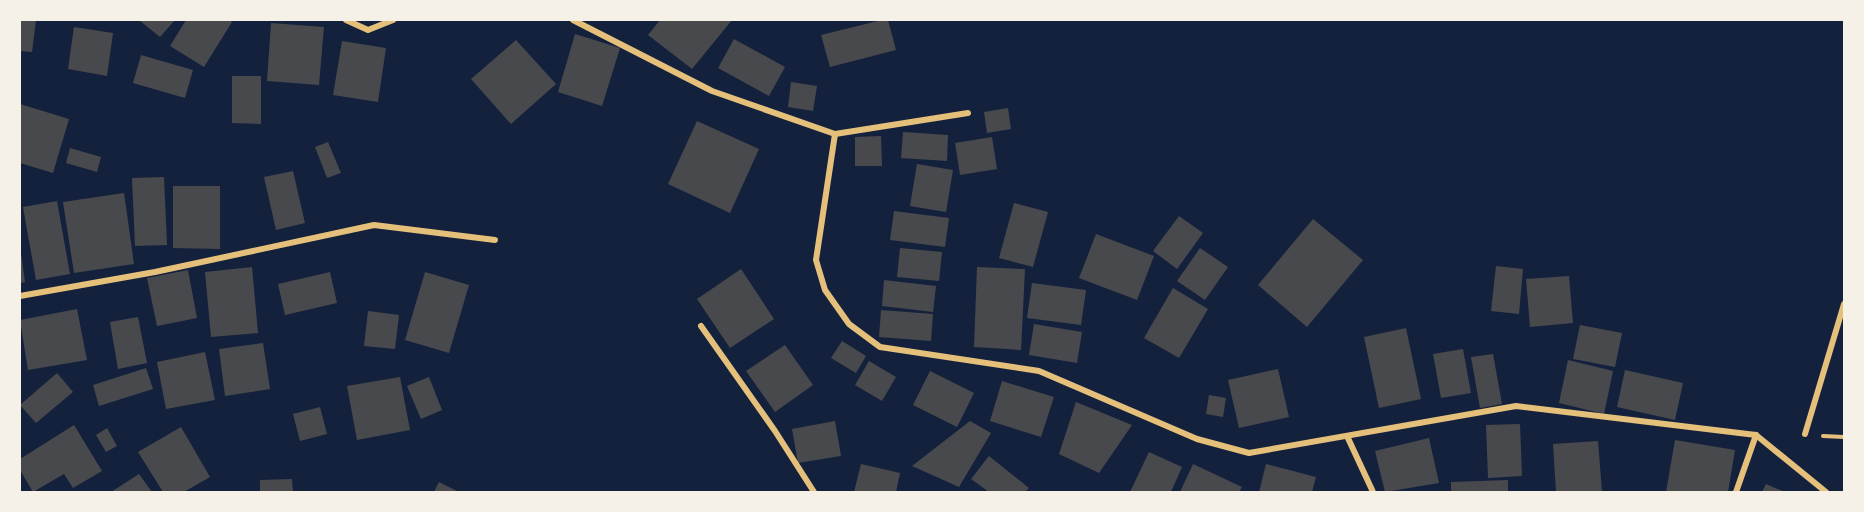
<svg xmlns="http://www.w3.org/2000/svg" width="1864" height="512" viewBox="0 0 1864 512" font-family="'Asap Condensed',sans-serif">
<rect width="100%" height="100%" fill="#14213d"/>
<g fill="#48494c">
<path d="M20 20H36L32 52 20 51Z"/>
<path d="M139 20H175L160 37Z"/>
<path d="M186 20H228L232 22 204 67 170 46Z"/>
<path d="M660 20H732L692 69 648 35Z"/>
<path d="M882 20H888L896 50 830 67 821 35Z"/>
<path d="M271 23 324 27 319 85 267 81Z"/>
<path d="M74 27 113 33 107 76 68 69Z"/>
<path d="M575 34 620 48 602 106 558 92Z"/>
<path d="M734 39 785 67 769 96 718 68Z"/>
<path d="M516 40 556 84 511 124 471 79Z"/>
<path d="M342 41 386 48 378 102 333 95Z"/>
<path d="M141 55 193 70 185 98 133 83Z"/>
<path d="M232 76H261V124L232 123Z"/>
<path d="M791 82 817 86 813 111 788 107Z"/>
<path d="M20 104 69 119 53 173 20 163Z"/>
<path d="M1008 108 1011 129 987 133 984 112Z"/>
<path d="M697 121 759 149 730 213 668 184Z"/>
<path d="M903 132 948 135 947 161 901 158Z"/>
<path d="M881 136 882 166H855V137Z"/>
<path d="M992 137 997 169 960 175 955 143Z"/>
<path d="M328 142 341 173 327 178 315 147Z"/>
<path d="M70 148 101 157 97 172 66 163Z"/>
<path d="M917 164 953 170 946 212 910 206Z"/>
<path d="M293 171 305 223 276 230 264 177Z"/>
<path d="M164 177 167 245 135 246 132 178Z"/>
<path d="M173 186H220V249L173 248Z"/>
<path d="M124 193 134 264 74 273 63 202Z"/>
<path d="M57 201 70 274 36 280 23 207Z"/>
<path d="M1014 203 1048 212 1033 267 999 258Z"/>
<path d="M894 211 949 218 945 247 890 240Z"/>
<path d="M1179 216 1203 233 1177 269 1153 251Z"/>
<path d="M1313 219 1363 260 1307 327 1258 285Z"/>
<path d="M1096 234 1154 256 1137 300 1079 278Z"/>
<path d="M20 246 25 282 20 283Z"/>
<path d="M900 248 942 252 939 281 897 277Z"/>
<path d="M1200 248 1228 267 1205 300 1177 281Z"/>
<path d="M1496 266 1523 269 1519 314 1491 311Z"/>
<path d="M252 267 258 333 211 337 205 272Z"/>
<path d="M977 267 1025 269 1021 350 974 347Z"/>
<path d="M741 269 774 319 730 348 697 299Z"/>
<path d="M188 270 197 318 157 326 147 278Z"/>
<path d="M330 272 337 303 285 315 278 284Z"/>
<path d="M425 272 469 285 449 353 405 340Z"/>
<path d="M1569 276 1573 323 1530 327 1526 279Z"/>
<path d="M884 280 936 286 933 312 882 306Z"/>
<path d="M1032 283 1086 290 1081 325 1027 318Z"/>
<path d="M1173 288 1208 309 1179 358 1144 338Z"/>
<path d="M77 309 87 360 28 370 20 320Z"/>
<path d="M881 310 933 314 931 341 879 337Z"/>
<path d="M368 311 399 315 395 349 364 346Z"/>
<path d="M138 317 147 363 118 369 110 322Z"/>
<path d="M1034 324 1082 332 1077 363 1029 355Z"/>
<path d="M1580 325 1622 333 1615 367 1573 359Z"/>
<path d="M1406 328 1421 399 1379 408 1364 337Z"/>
<path d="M842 341 866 356 856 373 831 358Z"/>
<path d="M263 343 270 389 225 396 219 349Z"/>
<path d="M785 345 813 385 775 412 746 371Z"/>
<path d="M1463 349 1471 393 1441 398 1433 354Z"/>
<path d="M205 352 215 400 166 409 157 362Z"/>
<path d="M1493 354 1502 404 1480 408 1471 357Z"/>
<path d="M1568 360 1613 371 1604 414 1559 403Z"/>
<path d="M869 361 896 377 882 401 855 385Z"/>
<path d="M146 368 153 389 99 406 93 385Z"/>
<path d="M1278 369 1289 417 1239 428 1228 380Z"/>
<path d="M1625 370 1683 383 1675 420 1617 407Z"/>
<path d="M930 371 974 393 957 427 913 405Z"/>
<path d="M57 373 73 392 36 423 20 405Z"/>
<path d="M400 377 410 430 357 440 347 386Z"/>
<path d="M429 377 442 410 421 419 407 386Z"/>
<path d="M1002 381 1054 397 1041 437 990 421Z"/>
<path d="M1209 395 1226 398 1223 417 1206 414Z"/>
<path d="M1076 402 1132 425 1099 473 1059 454Z"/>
<path d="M320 407 327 434 300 441 293 414Z"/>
<path d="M835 421 841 456 798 463 792 429Z"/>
<path d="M970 421 991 433 959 487 912 466Z"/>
<path d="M1520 424 1522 476 1488 478 1486 425Z"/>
<path d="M74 425 102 471 73 488 64 474 33 492 20 470V459Z"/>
<path d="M181 427 210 477 184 492H163L138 452Z"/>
<path d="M107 428 117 446 106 452 96 435Z"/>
<path d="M1429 438 1439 483 1385 492 1375 451Z"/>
<path d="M1675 440 1735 450 1728 492H1666Z"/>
<path d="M1598 441 1602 492H1556L1553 444Z"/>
<path d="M1149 452 1182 467 1171 492H1130Z"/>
<path d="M989 456 1029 488 1025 492H989L971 479Z"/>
<path d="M861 464 900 473 896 492H854Z"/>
<path d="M1193 464 1242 487 1239 492H1180Z"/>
<path d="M1266 464 1316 477 1312 492H1259Z"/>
<path d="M139 474 152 492H111Z"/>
<path d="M292 479 293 492H260V480Z"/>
<path d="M1508 480V492H1451V482Z"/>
<path d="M439 482 459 492H434Z"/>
<path d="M1766 484 1785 492H1762Z"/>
</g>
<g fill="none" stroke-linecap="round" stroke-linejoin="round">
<path stroke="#e5c07b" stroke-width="4" d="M1823 436 1844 437"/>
<g stroke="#e5c07b" stroke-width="6">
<path d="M346 20 368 30 393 20"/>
<path d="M573 20 712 91 835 134 816 260 825 290 849 324 880 347 1039 371 1197 439 1249 453 1516 406 1756 435"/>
<path d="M835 134 968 113"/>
<path d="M20 296 155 272 374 225 495 240"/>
<path d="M701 326 775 431 814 492"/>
<path d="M1805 434 1844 304"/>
<path d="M1756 435 1826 492"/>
<path d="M1347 436 1373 492"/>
<path d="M1736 492 1756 435"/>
</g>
</g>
<rect width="1864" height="512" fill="none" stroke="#f6f1e7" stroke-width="42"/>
</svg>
